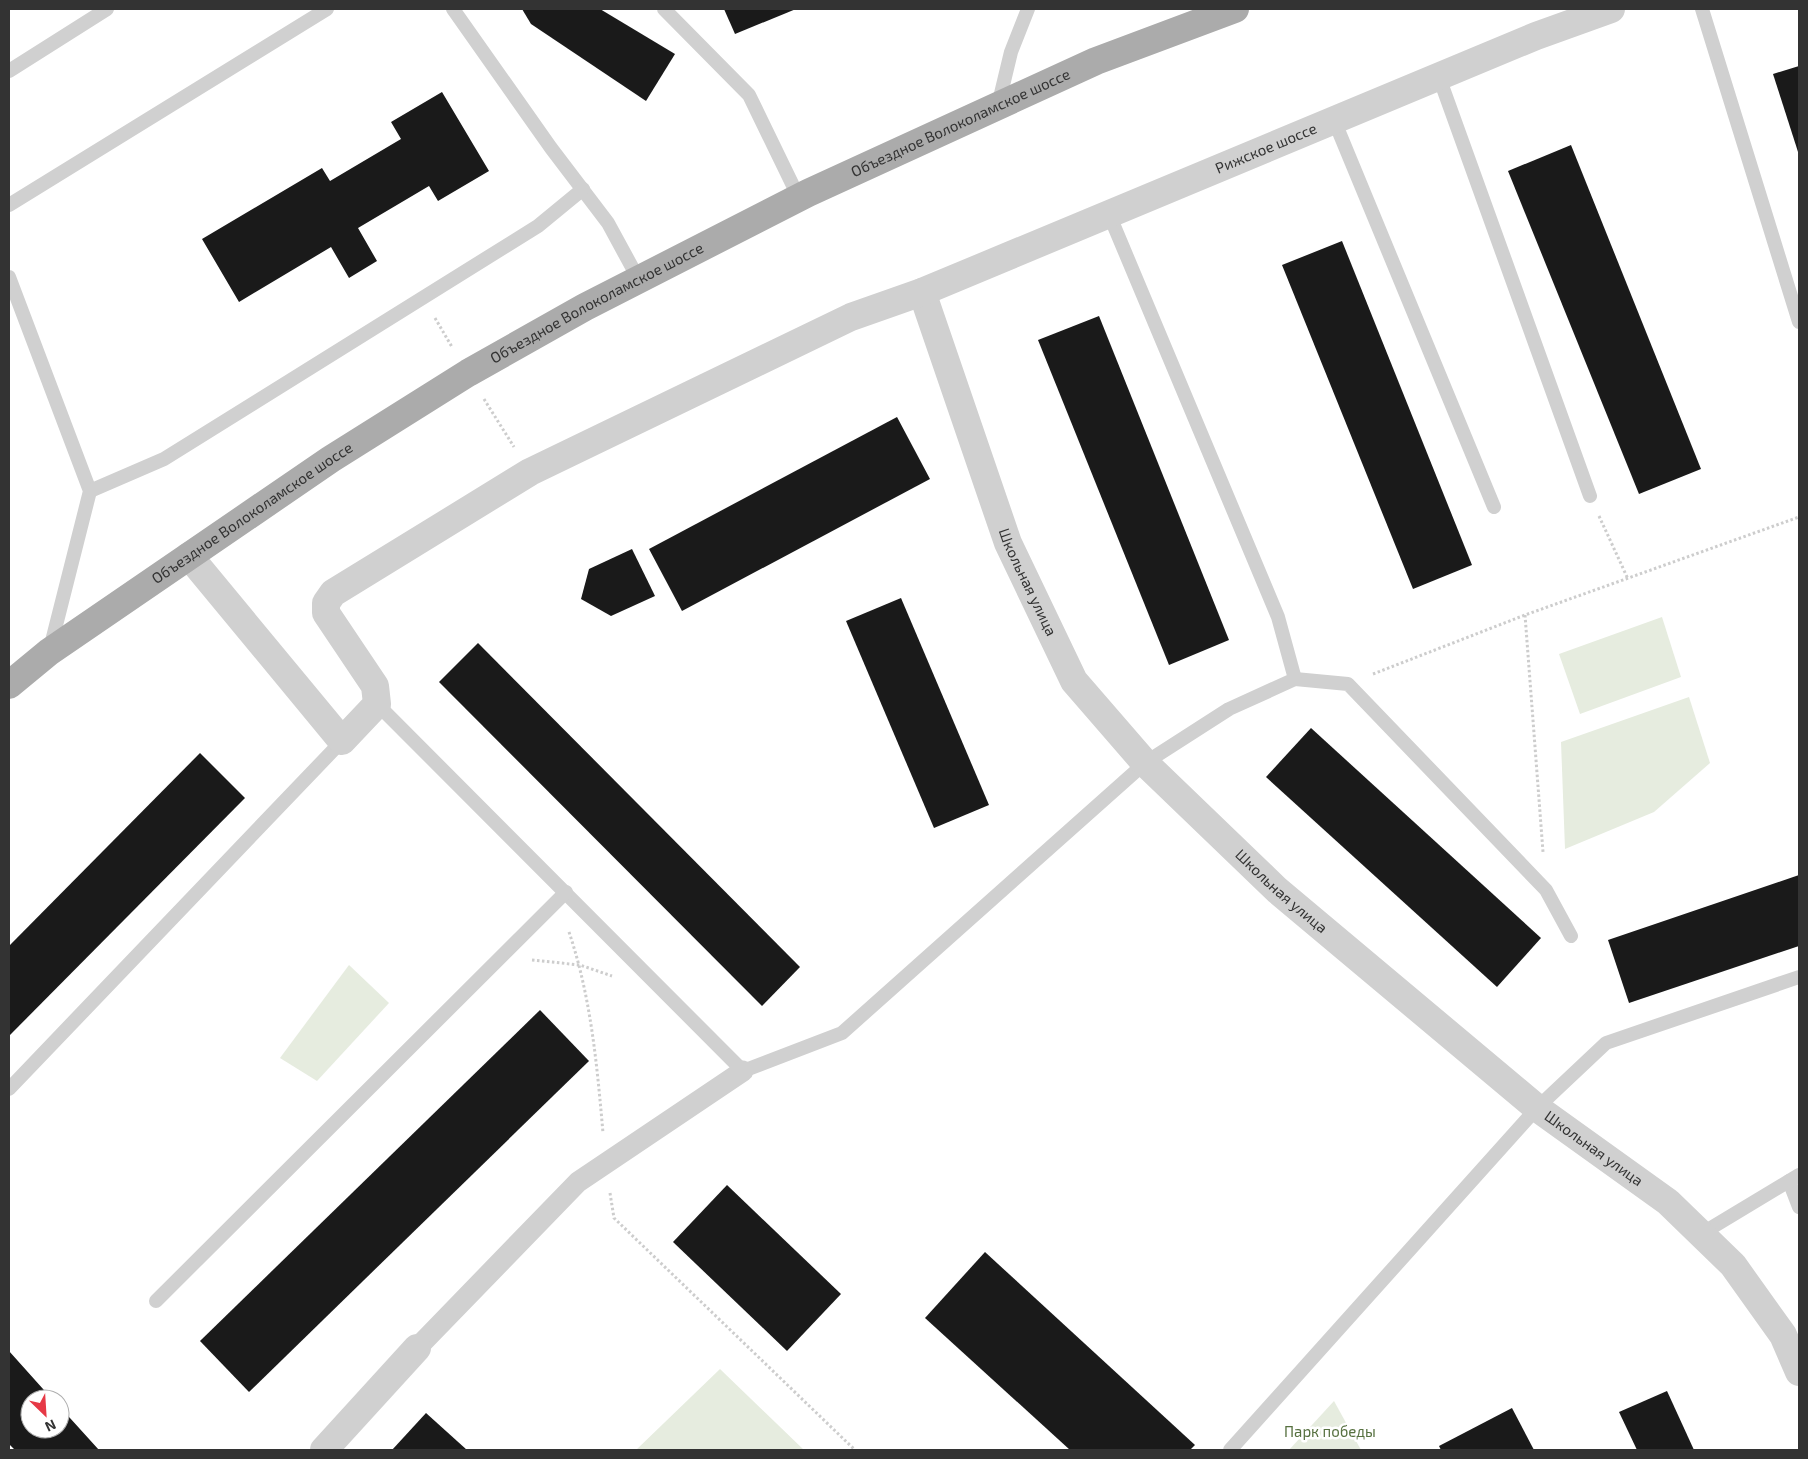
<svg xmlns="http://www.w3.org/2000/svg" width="1808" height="1459" viewBox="0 0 1808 1459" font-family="'Exo 2',sans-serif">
<rect width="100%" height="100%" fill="#fff"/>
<g fill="#e6ecdf">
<path d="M1662 617 1681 677 1580 714 1559 654Z"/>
<path d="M1689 697 1710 763 1654 812 1565 849 1561 742Z"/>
<path d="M349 965 389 1003 317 1081 280 1058Z"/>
<path d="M720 1369 804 1450H636Z"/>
<path d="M1334 1401 1361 1450H1289Z"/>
</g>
<g fill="#1a1a1a">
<path d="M522 9H600L675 54 646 101 531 24Z"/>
<path d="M724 9H796L735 34Z"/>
<path d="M1799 66V155L1773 74Z"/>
<path d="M442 92 489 171 438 201 429 186 358 228 377 261 349 278 331 247 239 302 202 239 322 168 330 181 401 139 391 122Z"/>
<path d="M1571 145 1701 469 1639 494 1508 171Z"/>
<path d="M1342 241 1472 565 1413 589 1282 265Z"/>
<path d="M1099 316 1229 640 1169 665 1038 340Z"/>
<path d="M897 417 930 479 682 611 649 549Z"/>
<path d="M632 549 655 596 611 616 581 599 589 569Z"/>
<path d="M901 598 989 805 934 828 846 621Z"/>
<path d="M478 643 800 967 762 1006 439 682Z"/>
<path d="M1311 728 1541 938 1497 987 1266 777Z"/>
<path d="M200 753 245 798 9 1036V946Z"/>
<path d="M1799 875V946L1629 1003 1608 940Z"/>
<path d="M540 1010 589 1061 249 1392 200 1341Z"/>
<path d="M727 1185 841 1294 787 1351 673 1242Z"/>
<path d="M985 1252 1195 1445 1190 1450H1070L925 1318Z"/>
<path d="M9 1351 52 1399H30V1429H60V1407L99 1450H15L9 1444Z"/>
<path d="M1667 1391 1694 1450H1637L1619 1412Z"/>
<path d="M1512 1408 1534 1450H1441L1439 1446Z"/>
<path d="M426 1413 467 1450H392Z"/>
</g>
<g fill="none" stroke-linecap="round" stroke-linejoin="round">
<g stroke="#cdcdcd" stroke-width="3" stroke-dasharray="2.5 2.5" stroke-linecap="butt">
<path d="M435 318 452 347"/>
<path d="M484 399 514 447"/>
<path d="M1599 516 1628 579"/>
<path d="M1525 615 1543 852"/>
<path d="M1373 674 1525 615 1799 517"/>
<path d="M569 932C591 997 597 1065 603 1133"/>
<path d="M532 960 580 965 612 976"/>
<path d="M610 1193 614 1218 855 1450"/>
</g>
<g stroke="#d0d0d0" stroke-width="14">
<path d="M453 9 551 148 608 223 639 280"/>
<path d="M664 9 749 95 799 198"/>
<path d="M1702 9 1799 322"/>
<path d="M9 71 107 9"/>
<path d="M1439 77 1590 496"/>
<path d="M998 106 1011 52 1028 9"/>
<path d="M1334 120 1494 507"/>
<path d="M9 205 327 9"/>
<path d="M9 277 90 491 50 649"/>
<path d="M90 491 164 459 538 226 583 189"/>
<path d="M1295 679 1348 684 1546 890 1571 936"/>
<path d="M377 704 743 1071 842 1033 1145 763 1229 709 1295 679 1278 617 1109 214"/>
<path d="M9 1089 342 741"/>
<path d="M1789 1181 1799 1207"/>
<path d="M1701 1234 1799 1175"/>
<path d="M156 1301 566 892"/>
<path d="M1230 1450 1537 1108 1606 1043 1799 977"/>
</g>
<path stroke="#d0d0d0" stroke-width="21" d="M417 1348 578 1182 743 1071"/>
<g stroke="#d0d0d0" stroke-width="28">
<path id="s1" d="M922 292 1008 543 1074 681 1145 763 1277 890 1537 1108 1668 1202 1733 1265 1783 1335 1799 1372"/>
<path id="s2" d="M189 556 342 741 377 704 375 686 326 613V603L333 593 530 472 851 317 922 292 1536 36 1611 9"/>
<path d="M324 1450 417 1348"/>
</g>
<path stroke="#ababab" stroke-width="28" id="s3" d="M9 685 49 652 331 459 468 373 585 307 808 193 1096 61 1235 9"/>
</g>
<g text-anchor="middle" stroke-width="5" stroke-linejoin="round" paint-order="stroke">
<g font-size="15" fill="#333" stroke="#fff">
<text dy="5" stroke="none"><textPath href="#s3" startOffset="1108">Объездное Волоколамское шоссе</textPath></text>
<text dy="5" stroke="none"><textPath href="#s2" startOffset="1455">Рижское шоссе</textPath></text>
<text dy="5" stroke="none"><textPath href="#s3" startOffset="702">Объездное Волоколамское шоссе</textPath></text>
<text dy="5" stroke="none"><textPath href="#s3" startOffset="298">Объездное Волоколамское шоссе</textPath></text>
<text dy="5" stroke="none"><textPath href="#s1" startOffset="309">Школьная улица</textPath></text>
<text dy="5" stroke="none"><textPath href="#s1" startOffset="714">Школьная улица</textPath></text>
<text dy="5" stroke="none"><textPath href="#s1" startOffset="1119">Школьная улица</textPath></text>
</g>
<g font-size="15" fill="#56703f" stroke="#fff">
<text x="1330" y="1437">Парк победы</text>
</g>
</g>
<rect width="1808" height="1459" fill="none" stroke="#333333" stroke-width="20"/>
<g transform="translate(45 1414) rotate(155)"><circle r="24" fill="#ffffff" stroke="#adadad"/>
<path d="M0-4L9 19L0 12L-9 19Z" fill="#e63946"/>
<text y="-8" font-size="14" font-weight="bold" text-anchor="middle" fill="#333333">N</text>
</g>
</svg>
